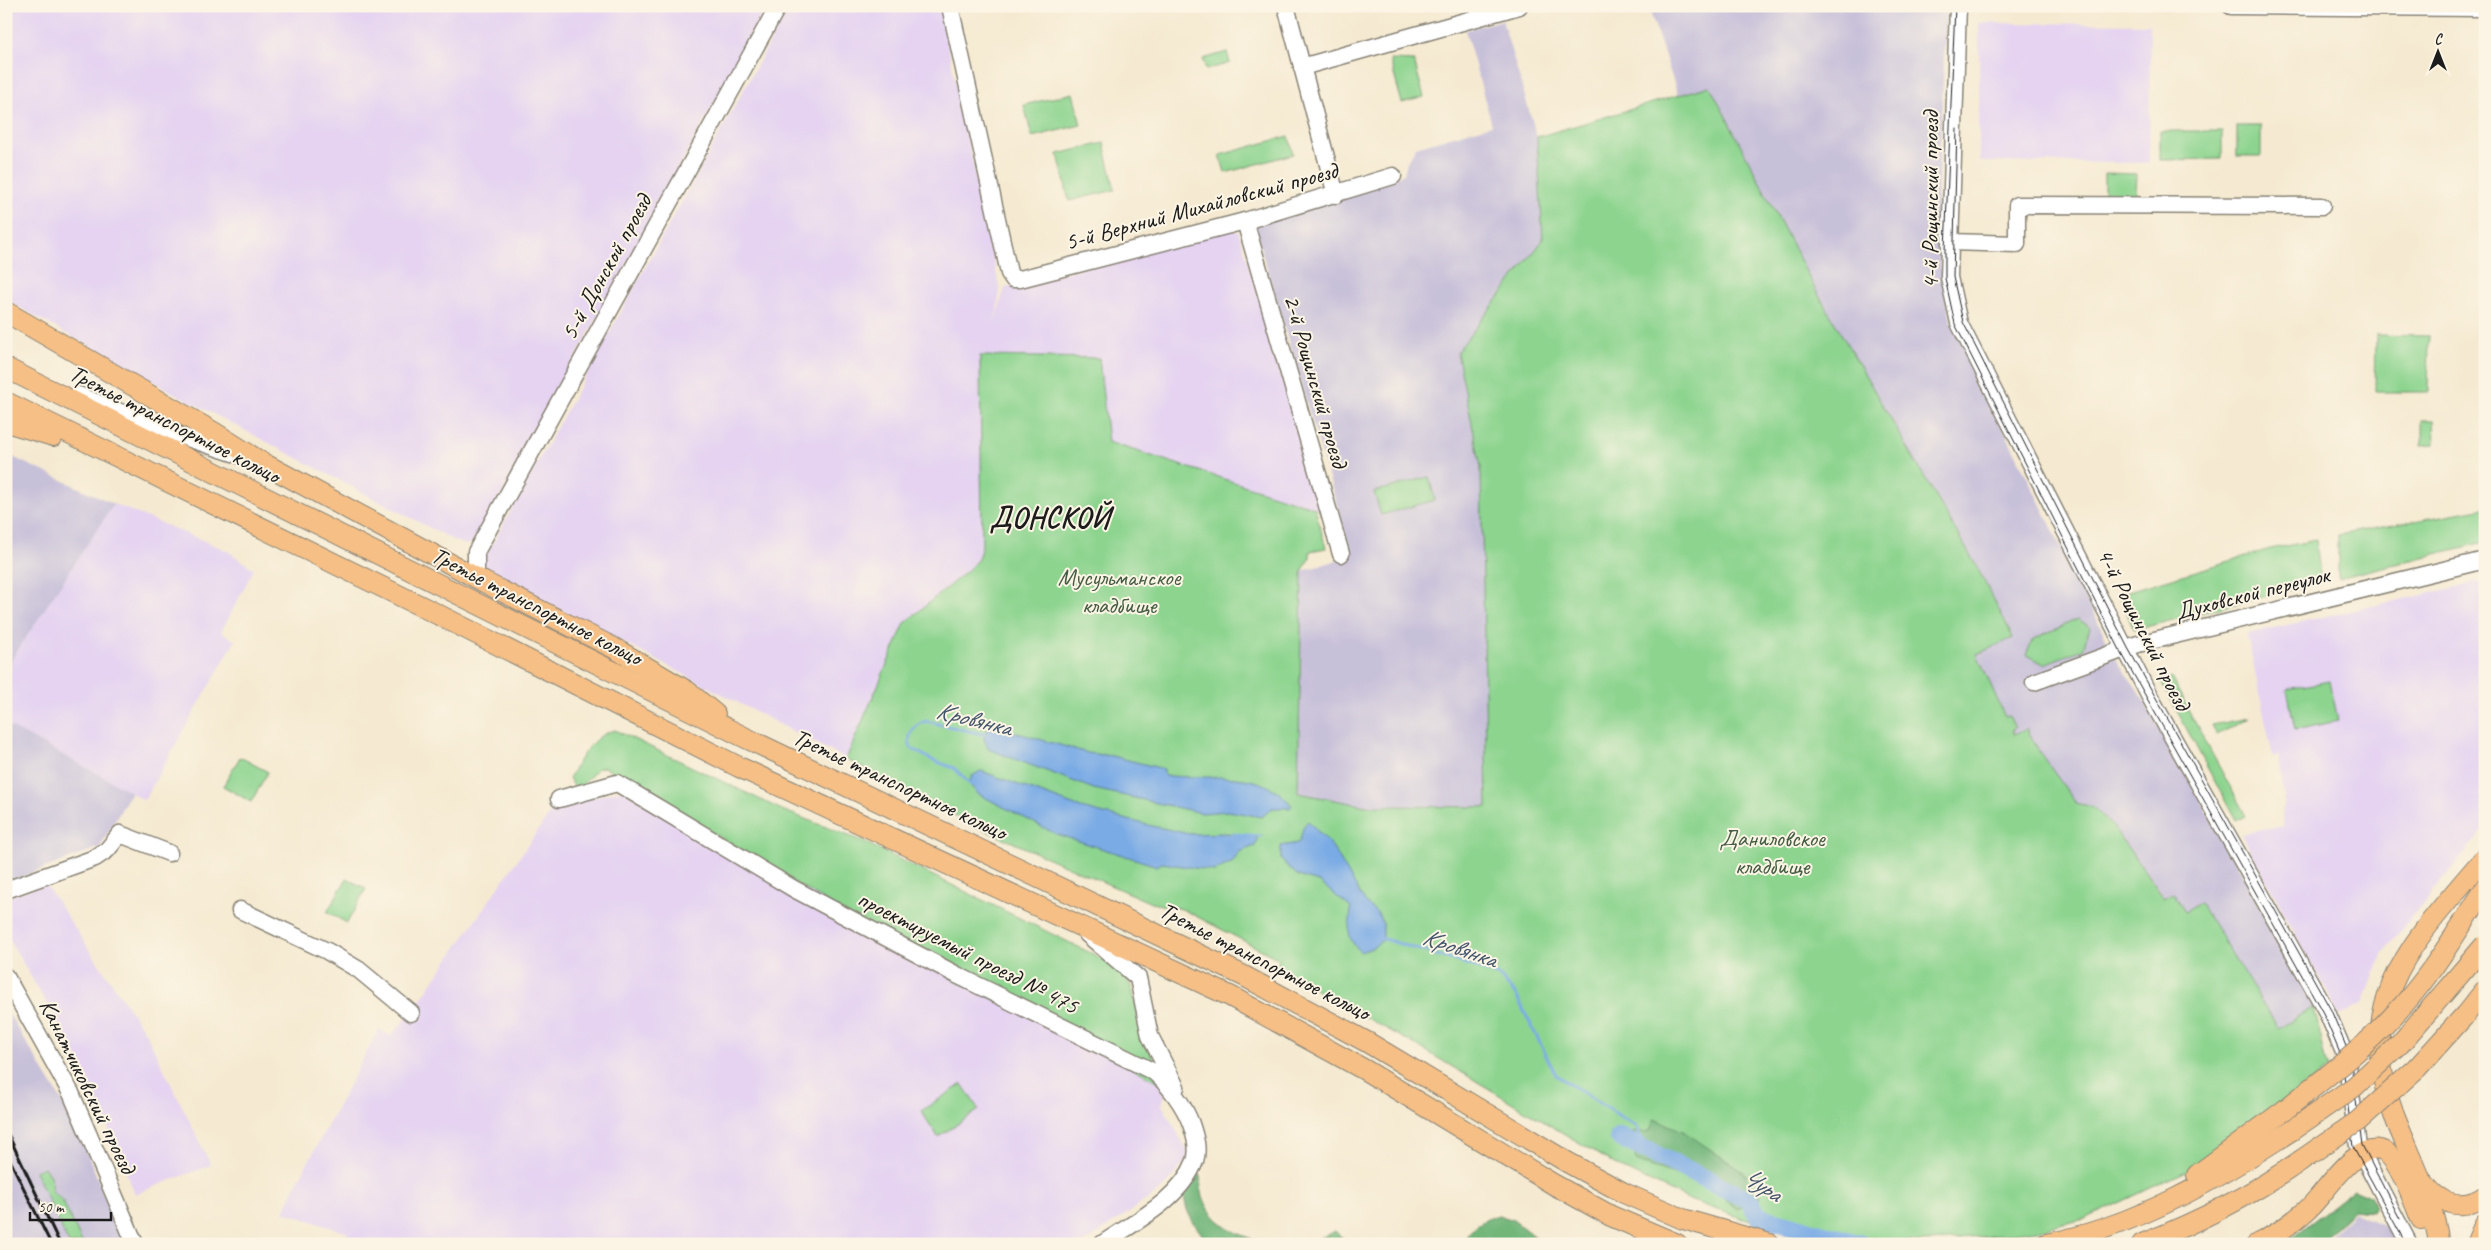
<svg xmlns="http://www.w3.org/2000/svg" width="2491" height="1250" viewBox="0 0 2491 1250" font-family="Caveat,sans-serif">
<rect width="100%" height="100%" fill="#fcf5e5"/>
<filter id="ink" filterUnits="userSpaceOnUse"><feTurbulence type="fractalNoise" baseFrequency=".02" numOctaves="2"/><feDisplacementMap in="SourceGraphic" scale="10" xChannelSelector="R" yChannelSelector="G"/><feConvolveMatrix kernelMatrix="1 2 1 2 8 2 1 2 1" color-interpolation-filters="sRGB"/></filter>
<filter id="wash" filterUnits="userSpaceOnUse"><feTurbulence type="fractalNoise" baseFrequency=".0096" numOctaves="4" result="noise"/><feDisplacementMap in="SourceGraphic" scale="20" xChannelSelector="R" yChannelSelector="G"/><feGaussianBlur stdDeviation="1.12" result="paint"/><feColorMatrix in="noise" values="0 0 0 0 0 0 0 0 0 0 0 0 0 0 0 0 0 1.4 0 .05"/><feComposite in="paint" operator="in"/></filter>
<g filter="url(#wash)">
<rect width="100%" height="100%" fill="#f5ead1"/>
<g fill="#e5d3f1">
<path d="M6 6H767L477 539 467 545 455 541 174 393 6 300Z"/>
<path d="M790 6H934L940 9 1000 291 995 321 1005 288 1232 229 1239 232 1320 507 1315 508 1275 496 1108 442 984 525 982 546 978 559 969 569 905 623 846 759 483 569 481 565Z"/>
<path d="M1979 23 2150 24 2149 163 1979 162Z"/>
<path d="M114 504 226 550 254 569 221 632 235 641 144 800 6 724V668Z"/>
<path d="M2485 581V828L2392 941 2382 956 2363 1003 2340 1016 2241 834 2284 826 2282 816 2284 796 2279 756 2273 757 2247 634Z"/>
<path d="M622 790 1166 1085 1162 1105 1190 1156 1162 1189 1083 1244H344L348 1233 284 1212 295 1187 379 1029 391 1036 411 1013 555 806Z"/>
<path d="M45 884 147 1035 211 1165 135 1194 83 1066 6 934V898Z"/>
</g>
<g fill="#c7c0d9">
<path d="M1648 6H1947L1935 236 1951 321 2116 659 2143 699 2242 873 2314 1007 2278 1028 2200 904 2185 912 2165 898 2113 827 2093 807 2076 803 2040 753 2027 729 2014 736 2012 730 2014 728 2009 716 2005 717 1977 654 2013 637 1978 568 1814 287 1710 86 1678 95Z"/>
<path d="M1502 20 1537 137 1544 240 1457 352 1481 467 1487 808 1366 806 1298 793 1302 571 1352 556 1255 229 1259 221 1404 174 1407 162 1416 147 1492 125 1465 30Z"/>
<path d="M6 454 114 504 6 668Z"/>
<path d="M6 724 131 792 100 847 6 883Z"/>
<path d="M6 1009 75 1123 124 1244H6Z"/>
<path d="M2354 1213 2388 1227 2397 1244H2324Z"/>
</g>
<g fill="#8dd48f" stroke="#547856">
<path d="M1227 52 1230 63 1206 70 1203 59Z"/>
<path d="M1390 60 1414 61 1424 97 1402 103Z"/>
<path d="M1710 86 1814 287 1978 569 2013 638 1977 654 2005 717 2009 716 2015 728 2012 730 2014 735 2027 729 2040 753 2076 803 2093 807 2113 827 2164 898 2173 893 2185 912 2200 903 2278 1028 2314 1007 2328 1069 2195 1167 2085 1219 2037 1230 1992 1236 1949 1240 1879 1243 1802 1234 1747 1220 1692 1201 1623 1169 1416 1045 1276 968 1279 959 1182 909 1151 903 973 825 846 759 905 623 969 569 978 559 982 546 980 356 1099 358 1108 442 1315 508 1326 548 1310 551V559L1302 571 1298 793 1366 806 1487 807 1481 467 1457 352 1543 240 1537 137Z"/>
<path d="M1073 93 1081 125 1032 137 1024 105Z"/>
<rect x="2237" y="126" width="24" height="30"/>
<path d="M2160 131H2222V159L2160 160Z"/>
<path d="M1289 136 1293 154 1225 173 1220 155Z"/>
<path d="M1104 143 1115 190 1069 201 1058 154Z"/>
<path d="M2104 173 2137 174 2136 196 2104 195Z"/>
<path d="M2376 335 2429 336 2428 392H2375Z"/>
<path d="M2422 420H2434L2435 444 2422 445Z"/>
<path d="M1429 477 1435 500 1381 515 1374 492Z"/>
<path d="M2485 508V542L2338 578V535Z"/>
<path d="M2316 540 2321 582 2134 630 2119 594 2270 549Z"/>
<path d="M2078 619 2090 627 2083 649 2044 664 2026 655 2033 639Z"/>
<path d="M2171 678 2246 816 2236 821 2162 683Z"/>
<path d="M2330 681 2338 721 2295 730 2287 689Z"/>
<path d="M2249 718 2217 735 2212 725Z"/>
<path d="M615 730 782 810 862 841 1101 958 1123 974 1131 986 1144 1038 1166 1085 955 980 604 767 598 768 577 791 569 778C581 758 591 736 615 730Z"/>
<path d="M240 757 268 772 251 802 223 786Z"/>
<path d="M347 878 366 889 347 923 327 912Z"/>
<path d="M962 1084 979 1110 938 1137 921 1111Z"/>
<path d="M44 1167 51 1178 52 1191 62 1200 83 1244H69L35 1171Z"/>
</g>
<g fill="#72b67a" stroke="#47694b">
<path d="M1654 1119 1683 1131 1745 1173 1749 1183 1760 1189 1759 1201 1736 1209C1711 1181 1670 1174 1636 1161L1632 1133 1650 1131Z"/>
<path d="M1199 1173C1202 1181 1200 1188 1203 1196 1212 1225 1239 1235 1267 1244H1208C1194 1221 1184 1216 1184 1187Z"/>
<path d="M2354 1189 2370 1196 2375 1207 2372 1212 2353 1210 2339 1226 2317 1244H2278L2294 1236Z"/>
<path d="M1499 1215 1513 1220 1544 1244H1462C1470 1228 1482 1219 1499 1215Z"/>
<path d="M1335 1231 1349 1244H1308Z"/>
</g>
<g fill="#7aabe5" stroke="#4b6480">
<path d="M997 727 1088 753 1112 756 1164 769V775C1207 782 1262 765 1292 806L1290 808H1272L1262 817 1228 811 1202 813 1094 789 988 749 984 738 987 729Z"/>
<path d="M981 771 1081 808 1152 826 1190 834 1227 833 1255 836 1258 840 1255 846 1239 852 1233 862 1214 871 1162 863 1157 866 1056 834 978 794 969 784 972 776Z"/>
<path d="M1308 821 1332 846 1365 902 1378 914 1383 924V940L1372 948 1360 952C1344 934 1350 930 1351 908L1319 882 1298 876 1281 860V846L1298 843C1303 836 1301 826 1308 821Z"/>
</g>
<g fill="none" stroke-linecap="round" stroke-linejoin="round">
<g stroke="#7aabe5" stroke-width="3">
<path d="M971 785 954 768 932 760 911 748C906 735 913 726 926 721L990 736"/>
<path d="M1234 834 1261 836"/>
<path d="M1381 938 1473 966 1499 976 1516 995 1556 1075 1637 1127 1645 1149"/>
</g>
<path stroke="#7aabe5" stroke-width="19" d="M1619 1137 1749 1200 1759 1217 1860 1244"/>
</g>
</g>
<g filter="url(#ink)">
<g fill="none" stroke-linecap="round" stroke-linejoin="round">
<defs>
<g id="minor">
<path d="M950 6 1009 273 1013 279H1020L1245 221 1393 176"/>
<path d="M1286 6 1336 195"/>
<path d="M1958 6 1949 277 1959 323 2150 697 2327 1012 2346 1057 2358 1146 2409 1244"/>
<path d="M2231 6 2485 8"/>
<path d="M1302 67 1519 6"/>
<path d="M1245 221 1341 554"/>
<path d="M1950 242 2017 244V205L2322 206"/>
<path d="M78 395 172 433 242 456"/>
<path d="M476 577V552L778 6"/>
<path d="M2034 682 2138 644 2485 560"/>
<path d="M559 799 617 783 794 889 957 975 1154 1072C1169 1085 1184 1105 1191 1124 1195 1136 1199 1149 1195 1161 1180 1200 1134 1222 1102 1244"/>
<path d="M6 890 95 858 107 850 120 834 169 853"/>
<path d="M240 910 327 951 359 970 411 1013"/>
<path d="M1087 934 1138 978 1150 1036 1176 1087"/>
<path d="M6 977 71 1093 135 1244"/>
</g>
<g id="major">
<path d="M6 312 215 433 261 462 484 582 614 648 687 691 715 714"/>
<path d="M6 368 746 738 1242 975 1367 1042 1567 1162 1624 1193 1683 1219 1770 1244"/>
<path d="M6 402 441 616 739 767 1230 996 1365 1070 1553 1184 1611 1216 1677 1244"/>
<path d="M6 422 53 436"/>
<path d="M2465 1015 2485 990"/>
<path d="M2197 1175 2286 1109"/>
<path d="M2424 1183C2439 1205 2463 1211 2485 1196"/>
<path d="M2046 1244C2135 1227 2217 1179 2292 1130"/>
<path d="M2142 1244C2198 1222 2251 1196 2300 1161"/>
<path d="M2257 1244C2275 1236 2292 1223 2307 1210 2325 1194 2358 1137 2385 1152 2399 1160 2415 1204 2421 1219"/>
<path d="M2439 1244C2433 1199 2410 1157 2394 1115 2350 1000 2416 939 2485 857"/>
<path d="M2476 1244 2485 1223"/>
</g>
</defs>
<use href="#minor" stroke="#888376" stroke-width="19"/>
<use href="#major" stroke="#888376" stroke-width="22"/>
<use href="#minor" stroke="#fff" stroke-width="16"/>
<use href="#major" stroke="#f5bf86" stroke-width="20"/>
<g stroke="#1c1c1c" stroke-width="1">
<path d="M1955 6 1945 250V278L1955 324 2121 652 2323 1013 2342 1058 2353 1147 2406 1244"/>
<path d="M1957 129 1953 277 1963 322 2128 648 2331 1010 2350 1056 2362 1145 2400 1219"/>
</g>
<g stroke="#1c1c1c" stroke-width="3">
<path d="M6 1130 60 1244"/>
<path d="M6 1152 51 1244"/>
</g>
<defs>
<g id="major-bridge">
<path d="M2286 1109C2323 1079 2361 1051 2393 1016 2429 979 2456 933 2485 889"/>
<path d="M2292 1130 2354 1087 2400 1044 2485 945"/>
<path d="M2300 1161 2358 1121 2417 1068 2465 1015"/>
</g>
</defs>
<use href="#major-bridge" stroke="#888376" stroke-width="22" stroke-linecap="butt"/>
<use href="#major-bridge" stroke="#f5bf86" stroke-width="20"/>
</g>
</g>
<g text-anchor="middle" stroke-width="4" stroke-linejoin="round" paint-order="stroke">
<g font-size="24" fill="#1c1c1c" stroke="#fcf5e5">
<text transform="translate(1930 200) rotate(-90)" y="8">4-й Рощинский проезд</text>
<text transform="translate(1201 206) rotate(-15)" y="8">5-й Верхний Михайловский проезд</text>
<text transform="translate(606 267) rotate(-61)" y="8">5-й Донской проезд</text>
<text transform="translate(1316 381) rotate(74)" y="8">2-й Рощинский проезд</text>
<text transform="translate(175 424) rotate(27)" y="8">Третье транспортное кольцо</text>
<text transform="translate(2252 593) rotate(-14)" y="8">Духовской переулок</text>
<text transform="translate(537 606) rotate(27)" y="8">Третье транспортное кольцо</text>
<text transform="translate(2144 629) rotate(63)" y="8">4-й Рощинский проезд</text>
<text transform="translate(900 784) rotate(25)" y="8">Третье транспортное кольцо</text>
<text transform="translate(968 952) rotate(27)" y="8">проектируемый проезд № 475</text>
<text transform="translate(1265 961) rotate(27)" y="8">Третье транспортное кольцо</text>
<text transform="translate(88 1086) rotate(64)" y="8">Канатчиковский проезд</text>
</g>
<g font-size="24" fill="#445c44" stroke="#fcf5e5">
<text x="1119" y="585">Мусульманское<tspan x="1119" dy="28">кладбище</tspan></text>
<text x="1772" y="846">Даниловское<tspan x="1772" dy="28">кладбище</tspan></text>
</g>
<g font-size="25" font-style="italic" fill="#42556c" stroke="#fcf5e5">
<text transform="translate(974 718) rotate(14)" y="9">Кровянка</text>
<text transform="translate(1460 947) rotate(19)" y="9">Кровянка</text>
<text transform="translate(1763 1184) rotate(33)" y="9">Чура</text>
</g>
<g font-size="29" font-weight="bold" letter-spacing="1" fill="#1c1c1c" stroke="#fcf5e5">
<text x="1050" y="527">ДОНСКОЙ</text>
</g>
</g>
<rect width="2491" height="1250" fill="none" stroke="#fcf5e5" stroke-width="25"/>
<g transform="translate(2438 52)" stroke="#fcf5e5" stroke-width="4" paint-order="stroke">
<path d="M0-4L9 19L0 12L-9 19Z" fill="#1c1c1c"/>
<text y="-8" font-size="14" font-weight="bold" text-anchor="middle" fill="#1c1c1c">С</text>
</g>
<path d="M30 1212v8h81v-8" fill="none" stroke="#1c1c1c" stroke-width="2.5"/>
<text x="38" y="1212" font-size="15" fill="#1c1c1c" stroke="#fcf5e5" stroke-width="4" paint-order="stroke">50 m</text>
</svg>
